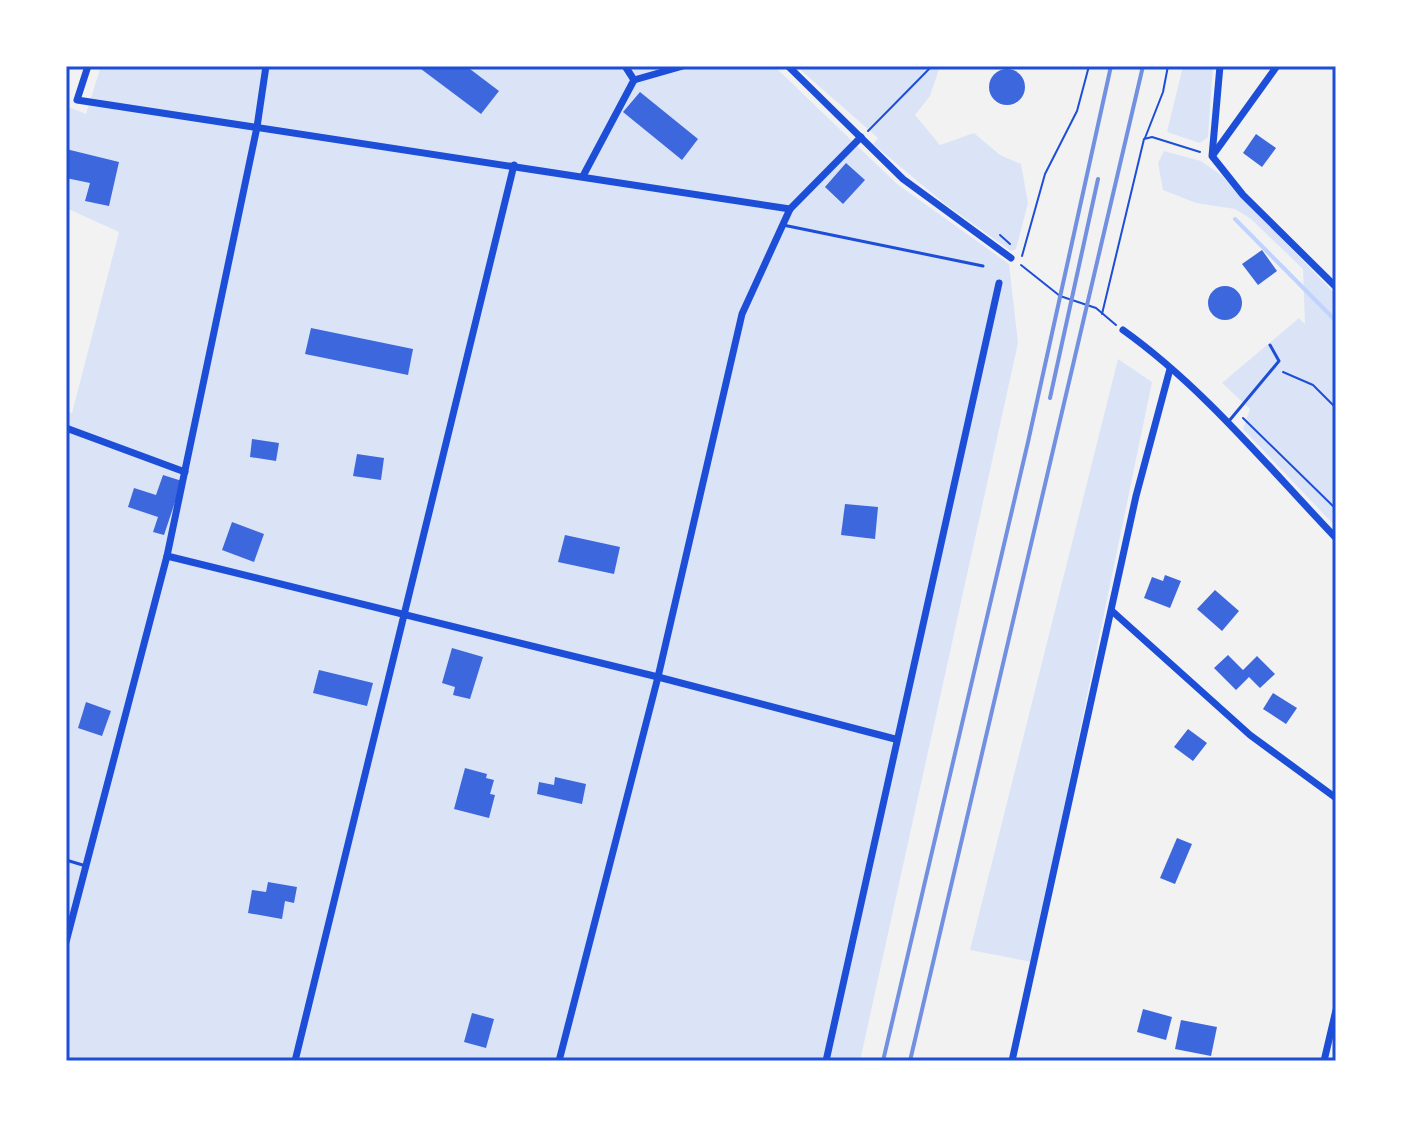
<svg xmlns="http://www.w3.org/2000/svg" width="1402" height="1127" viewBox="0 0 1402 1127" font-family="'Fira Sans',sans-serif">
<rect width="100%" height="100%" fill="#f2f2f2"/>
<g fill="#dbe4f7">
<path d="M101 66H774L897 184 1009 264 1018 343 860 1061H66V410L72 413 119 232 66 208V106L86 114Z"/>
<path d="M796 66H940L930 96 915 115 940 145 974 133 1000 155 1021 164 1028 203 1016 249 1011 251 945 204 873 144 878 138Z"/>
<path d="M1183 66H1213L1208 137 1200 143 1167 132Z"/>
<path d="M1164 151 1201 161 1221 175 1336 295V527L1243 429 1250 409 1222 383 1299 318 1305 324 1303 269 1251 219 1235 209 1196 203 1163 190 1158 163Z"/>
<path d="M1118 359 1152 382 1032 962 970 950Z"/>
</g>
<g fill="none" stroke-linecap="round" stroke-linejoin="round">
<path stroke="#bfd3fe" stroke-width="4" d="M1235 219 1336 321"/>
</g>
<g fill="#3d67dc">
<path d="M417 66H466L499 91 481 114Z"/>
<circle cx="1007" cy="87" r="18"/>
<path d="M640 92 698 139 682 160 623 112Z"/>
<path d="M1256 134 1276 148 1262 167 1243 153Z"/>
<path d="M66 149 119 162 109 206 85 201 90 183 66 178Z"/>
<path d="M846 163 865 180 843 204 825 187Z"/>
<path d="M1262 250 1277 271 1258 285 1242 264Z"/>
<circle cx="1225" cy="303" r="17"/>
<path d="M311 328 413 349 408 375 305 354Z"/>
<path d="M252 439 279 443 276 461 250 457Z"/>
<path d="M357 454 384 458 381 480 353 476Z"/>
<path d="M163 475 182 481 164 535 153 532 158 517 128 507 134 488 156 495Z"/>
<path d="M845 504 878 507 875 539 841 535Z"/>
<path d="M232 522 264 534 254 562 222 550Z"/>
<path d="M565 535 620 547 614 574 558 562Z"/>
<path d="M1165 575 1181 581 1170 608 1144 598 1152 577 1163 581Z"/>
<path d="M1215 590 1239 611 1222 631 1197 609Z"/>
<path d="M452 648 483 657 470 699 453 695 455 687 442 683Z"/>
<path d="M1228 655 1243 670 1257 656 1275 674 1260 688 1249 677 1236 690 1214 668Z"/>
<path d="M319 670 373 683 367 706 313 693Z"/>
<path d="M1273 693 1297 708 1286 724 1263 709Z"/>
<path d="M86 702 111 711 102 736 78 728Z"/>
<path d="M1188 729 1207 743 1193 761 1174 747Z"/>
<path d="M465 768 487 774 486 778 494 780 490 794 495 795 489 818 454 809Z"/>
<path d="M555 777 586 784 582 804 537 794 539 782 554 785Z"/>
<path d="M1177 838 1192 844 1175 884 1160 878Z"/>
<path d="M268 882 297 887 294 903 285 901 282 919 248 913 252 890 266 892Z"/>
<path d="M1143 1009 1172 1017 1166 1040 1137 1032Z"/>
<path d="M472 1013 494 1019 486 1048 464 1042Z"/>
<path d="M1181 1020 1217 1027 1211 1056 1175 1049Z"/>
</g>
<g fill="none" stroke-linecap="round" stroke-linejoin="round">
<g stroke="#1d4ed8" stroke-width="2">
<path d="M868 131 932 66"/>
<path d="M1145 138 1163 92 1168 66"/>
<path d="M1000 235 1010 244"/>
<path d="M1022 256 1045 174 1077 111 1089 66"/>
<path d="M1021 265 1060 296 1096 308 1116 325"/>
<path d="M1102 314 1144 139 1152 137 1200 152"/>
<path d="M1283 372 1313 385 1336 408"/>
<path d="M1243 418 1336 509"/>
</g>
<g stroke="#1d4ed8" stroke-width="3">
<path d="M783 225 983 266"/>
<path d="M1229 421 1279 361 1270 345"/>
<path d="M66 860 86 866"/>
</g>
<g stroke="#1d4ed8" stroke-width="7">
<path d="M88 66 77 100 790 209"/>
<path d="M788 66 903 179 1011 258"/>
<path d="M1220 66 1212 156 1243 195 1336 287"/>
<path d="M634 80 683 66"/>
<path d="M1213 155 1277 66"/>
<path d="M583 176 634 80 625 66"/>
<path d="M1123 330C1203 387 1269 468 1336 538"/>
<path d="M66 428 185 472"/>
<path d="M167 556 658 677 895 739"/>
<path d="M1112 611 1250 735 1336 798"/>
<path d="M66 942 167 556 257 127 266 66"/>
<path d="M295 1061 514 165"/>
<path d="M559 1061 658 677 742 314 790 209 861 137"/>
<path d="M826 1061 999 283"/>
<path d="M1012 1061 1136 496 1170 369"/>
<path d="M1324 1061 1336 1010"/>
</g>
<g stroke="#7290e2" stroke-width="4">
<path d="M1050 398 1098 179"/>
<path d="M883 1061 1028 442 1111 66"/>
<path d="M910 1061 1143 66"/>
</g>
</g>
<rect width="1402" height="1127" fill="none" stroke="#ffffff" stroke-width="136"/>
<rect x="68" y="68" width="1266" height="991" fill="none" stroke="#1d4ed8" stroke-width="3"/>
</svg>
